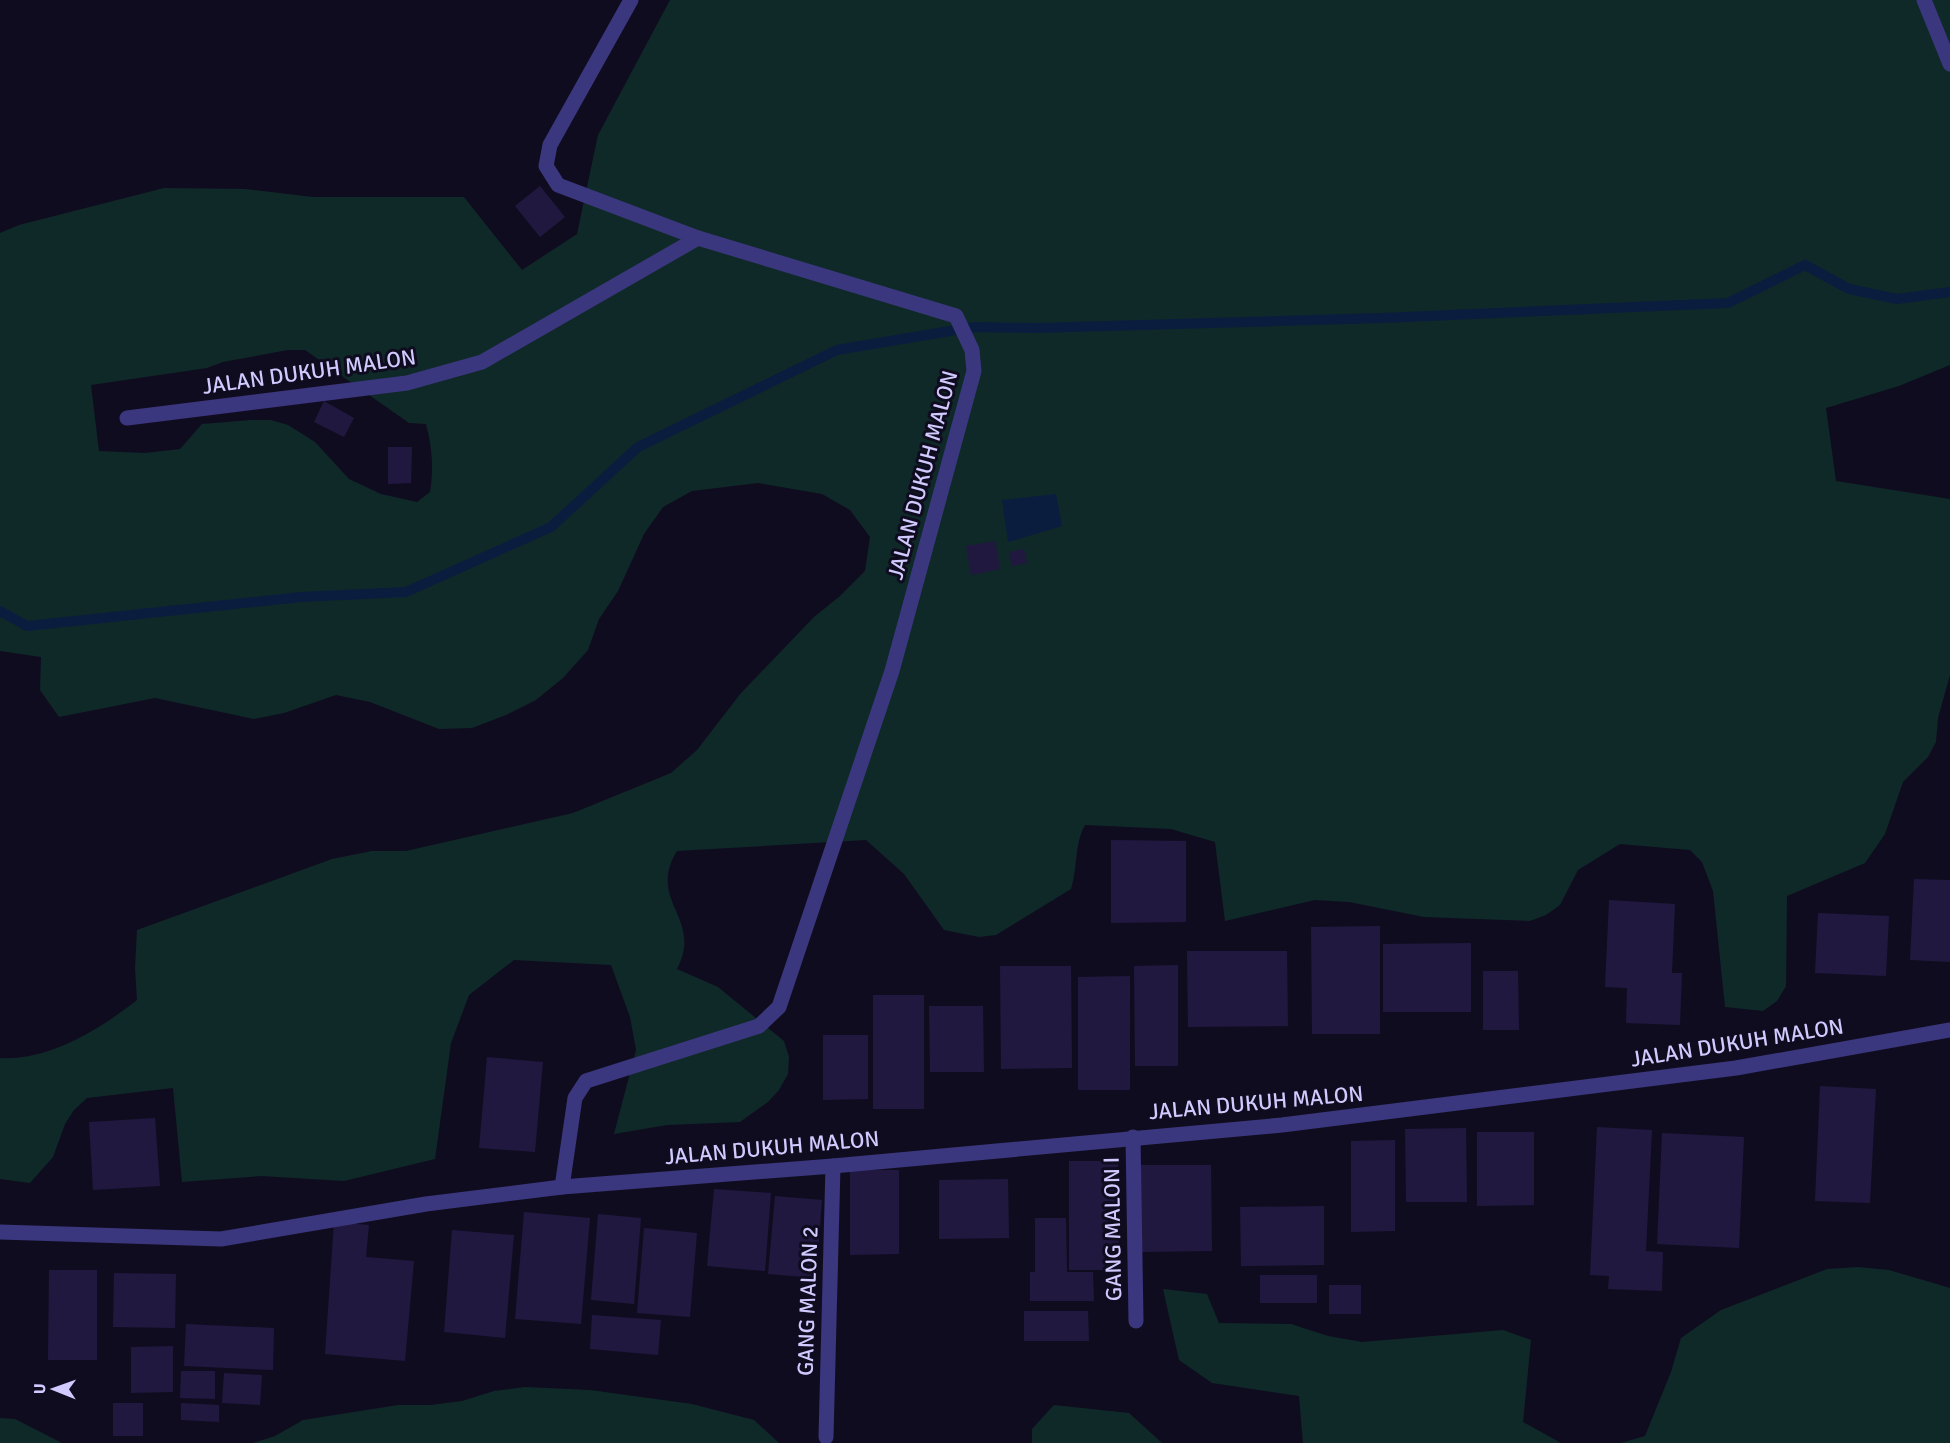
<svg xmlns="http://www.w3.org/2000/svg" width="1950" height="1443" viewBox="0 0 1950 1443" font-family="Signika,sans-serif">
<rect width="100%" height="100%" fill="#100c1f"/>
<g fill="#0f2929" fill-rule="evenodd">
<path d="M670 0H1950V365L1899 386 1826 408 1836 481 1950 499V675L1938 718 1936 742 1928 757 1903 782 1885 834 1865 863 1787 896 1786 986 1777 1001 1763 1011 1725 1007 1713 891 1702 862 1690 850 1620 844 1578 870 1560 905 1546 915 1530 921 1424 917 1349 902 1315 900 1225 921 1215 842 1171 829 1085 825C1074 845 1078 867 1071 889L996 935 979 937 944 930 904 874 866 840 677 851C646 901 704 918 677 969L718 987 784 1041 789 1057 788 1074 779 1090 768 1102 740 1122 667 1125 614 1134 636 1050 630 1017 611 965 514 960 469 995 451 1043 435 1159 344 1181 261 1176 182 1182 173 1088 87 1098 74 1110 65 1124 53 1157 30 1183 0 1179V1058C49 1061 100 1029 137 1000L135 968 137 930 332 859 372 851H406L573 813 671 773 697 750 741 693 814 617 840 596 865 571 870 537 850 510 822 494 758 483 692 491 663 507 644 534 618 591 599 619 588 650 563 678 536 700 506 715 472 728 439 729 370 702 336 695 284 713 254 719 155 698 59 717 40 690 41 657 0 651V233L19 225 164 188 245 189 313 197H464L522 270 577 234 598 135ZM288 350H305L409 423 426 424C432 446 434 469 430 492L417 502 381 494 349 479 315 442 288 425 271 420H251L202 424 180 449 145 453 99 451 91 385 207 368 223 362Z"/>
<path d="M1858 1267 1889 1270 1950 1288V1443H1621L1645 1436 1671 1372 1681 1338 1721 1310 1827 1269Z"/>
<path d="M1163 1289 1207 1294 1219 1323 1291 1324 1328 1336 1362 1342 1503 1330 1531 1340 1523 1422 1561 1443H1303L1299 1396 1212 1383 1179 1360Z"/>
<path d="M525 1387 590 1390 692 1404 754 1420 779 1443H253L275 1436 303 1420 398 1405H431L462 1401 494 1391Z"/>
<path d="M1054 1405 1129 1413 1162 1443H1032V1429Z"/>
<path d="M0 1418 15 1419 62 1443H0Z"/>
</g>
<path fill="#0b1d3f" d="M1056 494 1062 526 1008 542 1002 500Z"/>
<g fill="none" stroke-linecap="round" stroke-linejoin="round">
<path stroke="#0b1d3f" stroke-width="10" d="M0 611 27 626 301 597 406 592 551 527 638 447 837 350 974 327 1037 328 1382 318 1728 303 1805 265 1849 289 1897 299 1950 292"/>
</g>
<g fill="#211840">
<path d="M540 186 565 217 540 237 515 206Z"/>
<path d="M324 401 354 418 344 437 314 422Z"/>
<path d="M388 447H412L411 483 388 484Z"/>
<path d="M995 541 1000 569 971 575 966 546Z"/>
<path d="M1024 549 1027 563 1012 566 1009 552Z"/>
<path d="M1111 840 1186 841V922L1111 923Z"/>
<path d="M1914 879 1950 880V962L1910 960Z"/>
<path d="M1609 900 1675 904 1672 973H1682L1680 1025 1626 1023 1627 988 1605 987Z"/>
<path d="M1818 913 1889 916 1886 976 1815 973Z"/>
<path d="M1380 926V1034H1312L1311 927Z"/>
<path d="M1471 943V1012H1383V944Z"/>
<path d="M1187 951H1287L1288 1026 1188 1027Z"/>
<path d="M1178 965V1066H1135L1134 966Z"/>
<path d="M1000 966H1071L1072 1068 1001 1069Z"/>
<path d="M1483 971H1518L1519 1030H1483Z"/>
<path d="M1130 976V1090H1078V977Z"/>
<rect x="873" y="995" width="51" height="114"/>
<path d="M929 1006H983L984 1072H930Z"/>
<path d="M823 1035H868V1099L823 1100Z"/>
<path d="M487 1057 543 1062 535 1152 479 1148Z"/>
<path d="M1820 1086 1876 1089 1870 1203 1815 1201Z"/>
<path d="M155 1118 160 1186 93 1190 89 1122Z"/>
<path d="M1597 1127 1652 1130 1646 1251 1663 1252 1662 1291 1608 1289 1609 1276 1590 1275Z"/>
<path d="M1466 1128 1467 1202H1406L1405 1129Z"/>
<path d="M1477 1132H1534V1205L1477 1206Z"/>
<path d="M1662 1133 1744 1137 1739 1248 1657 1244Z"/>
<path d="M1395 1140V1231L1351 1232V1141Z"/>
<path d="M1069 1161H1118L1119 1270H1069Z"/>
<path d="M1140 1165H1211L1212 1251 1141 1252Z"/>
<path d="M850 1170H899V1254L850 1255Z"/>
<path d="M1008 1179 1009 1238 939 1239V1180Z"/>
<path d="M714 1189 771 1193 765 1271 707 1266Z"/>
<path d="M775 1196 822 1200 816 1278 768 1274Z"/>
<path d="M1324 1206V1265L1241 1266 1240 1207Z"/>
<path d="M524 1212 590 1218 581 1324 515 1319Z"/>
<path d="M598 1214 641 1218 634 1304 591 1300Z"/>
<path d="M1035 1218H1066L1067 1272H1093L1094 1301H1030V1272H1035Z"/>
<path d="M334 1222 369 1225 366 1257 414 1261 405 1361 325 1354Z"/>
<path d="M644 1228 697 1233 690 1317 637 1313Z"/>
<path d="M452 1230 514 1235 505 1338 444 1332Z"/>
<path d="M49 1270H97V1360H48Z"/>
<path d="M114 1273 176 1274 175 1328 113 1327Z"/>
<rect x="1260" y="1275" width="57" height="28"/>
<rect x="1329" y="1285" width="32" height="29"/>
<path d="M1024 1311H1088L1089 1341H1024Z"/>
<path d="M592 1315 661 1320 658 1355 590 1349Z"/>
<path d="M186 1324 274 1328 273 1370 184 1366Z"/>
<path d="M173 1346V1392L131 1393V1347Z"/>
<path d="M181 1371H215V1399L180 1398Z"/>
<path d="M224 1373 262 1375 260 1405 222 1403Z"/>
<rect x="113" y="1403" width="30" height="33"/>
<path d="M181 1403 219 1405V1422L181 1420Z"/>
</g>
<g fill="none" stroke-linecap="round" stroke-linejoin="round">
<g stroke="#3b377e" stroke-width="15">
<path d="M1924 0 1950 64"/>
<path d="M127 418 407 383 482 362 698 238"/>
<path d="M1133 1137 1136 1321"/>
<path d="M562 1187 575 1098 586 1081 759 1026 779 1007 892 671 974 371 972 350 956 316 698 238 558 185 546 166 550 145 631 0"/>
<path d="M826 1437 833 1166"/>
</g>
<path stroke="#3b377e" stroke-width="15" d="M0 1232 221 1239 426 1204 562 1187 833 1166 1282 1125 1736 1068 1950 1030"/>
</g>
<g text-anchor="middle" stroke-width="6" stroke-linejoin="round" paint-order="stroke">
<g font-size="22" fill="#d1caff" stroke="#100c1f">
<text transform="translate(309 371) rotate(-8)" y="8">JALAN DUKUH MALON</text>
<text transform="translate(922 475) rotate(-75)" y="8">JALAN DUKUH MALON</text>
<text transform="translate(1737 1042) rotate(-9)" y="8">JALAN DUKUH MALON</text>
<text transform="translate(1256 1102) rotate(-5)" y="8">JALAN DUKUH MALON</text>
<text transform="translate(772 1147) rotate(-5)" y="8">JALAN DUKUH MALON</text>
<text transform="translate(1112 1229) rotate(-91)" y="8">GANG MALON I</text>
<text transform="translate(807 1301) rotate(-88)" y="8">GANG MALON 2</text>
</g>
</g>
<g transform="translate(54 1389) rotate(271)" stroke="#100c1f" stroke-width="4.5" paint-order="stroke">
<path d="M0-4.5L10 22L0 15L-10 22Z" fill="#d1caff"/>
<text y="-9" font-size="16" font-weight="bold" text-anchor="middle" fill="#d1caff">U</text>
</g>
</svg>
